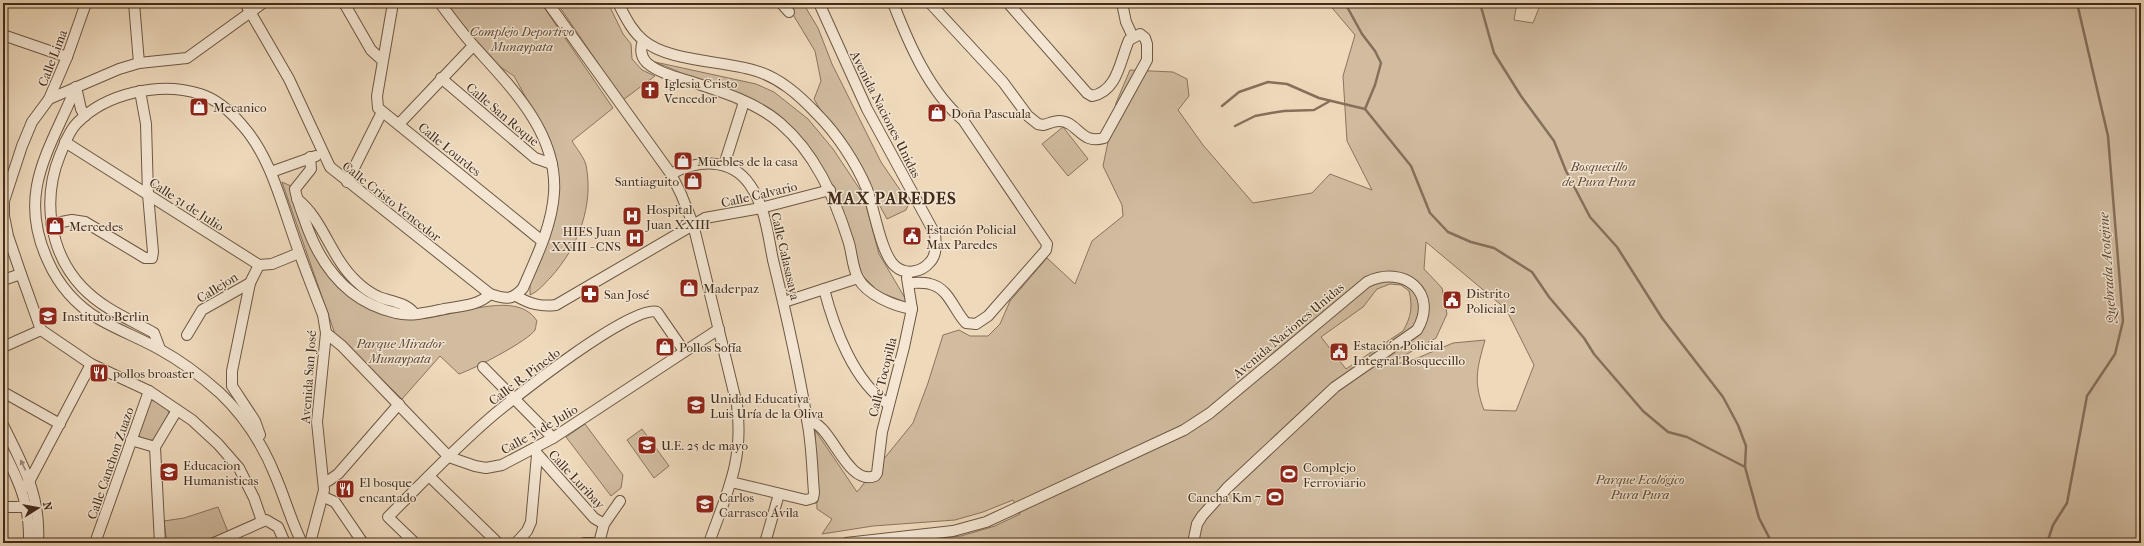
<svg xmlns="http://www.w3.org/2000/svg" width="2144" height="546" viewBox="0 0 2144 546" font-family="'IM FELL French Canon',serif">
<rect width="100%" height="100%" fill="#eed9bb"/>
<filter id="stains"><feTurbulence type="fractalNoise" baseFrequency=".005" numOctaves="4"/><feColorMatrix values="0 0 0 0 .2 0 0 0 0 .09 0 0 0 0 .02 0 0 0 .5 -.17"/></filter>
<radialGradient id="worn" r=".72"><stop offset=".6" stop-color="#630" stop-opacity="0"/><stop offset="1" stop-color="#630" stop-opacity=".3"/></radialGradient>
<g fill="#d1bca0" stroke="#8a745e" fill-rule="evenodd">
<path d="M442 3H541L613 108 572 141C576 148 584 157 586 165 594 206 578 247 551 277 544 284 539 291 530 295V284L555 219 558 198 549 139 514 76 487 58Z"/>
<path d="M557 3H608L623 34 631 44 632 59 642 70 655 76 623 100Z"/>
<path d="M786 3H803L818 28 832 64 881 162 909 203 906 210 887 219 858 166 818 106 814 99 821 81 815 51Z"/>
<path d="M1328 3H1517L1514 20 1533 23 1541 3H2141V543H2077L2071 538 2054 543H884L961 536 995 526 1020 514 1013 500 983 512 955 520 873 526 822 534 832 519 817 509 815 430 857 492 913 423 928 383 943 335 959 330 970 336H988L1000 324 1010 301 1047 258 1075 284 1092 241 1123 216 1122 205 1103 166 1116 103 1130 70 1173 72 1187 79 1189 96 1178 110 1203 145 1253 203 1312 193 1330 174 1372 190 1347 141 1343 76 1355 35ZM1426 242 1506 309 1534 365 1516 411 1484 410C1473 381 1477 369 1485 340L1453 343 1408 362 1387 365 1436 338 1447 314 1442 288 1424 269ZM1390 284 1401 285 1409 291C1413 307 1411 317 1403 331L1346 369 1321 337 1363 307 1377 289Z"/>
<path d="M655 62 756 84 774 92 808 119 833 149 863 194 879 254 908 303 879 292 859 272 842 210 832 185 811 153 767 108Z"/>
<path d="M1063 127 1088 159 1068 176 1042 144Z"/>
<path d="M282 182 291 186C305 221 319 255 345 283 349 287 353 293 357 296 364 301 407 318 414 318 448 321 515 286 537 321 536 323 536 327 535 330 528 341 474 369 459 374L440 356 402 399 335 334Z"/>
<path d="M149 400C157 400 166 406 169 413L155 439C148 442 141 440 138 433Z"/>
<path d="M585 424 623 475 621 488 611 496 566 437Z"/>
<path d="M642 429 669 466 654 478 627 440Z"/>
<path d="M218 507 228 532 201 543H167L164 521 184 518Z"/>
</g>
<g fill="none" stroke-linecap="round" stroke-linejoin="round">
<g stroke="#86705b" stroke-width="2.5">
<path d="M1345 3 1362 34 1375 51 1381 63 1375 85 1365 109"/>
<path d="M1480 3 1494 53 1521 96 1554 141 1566 171 1590 217 1617 247 1662 318 1723 397 1738 425 1746 446 1745 467 1759 518 1772 543"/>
<path d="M1222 106 1239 92 1268 82 1287 84 1319 98 1365 109 1411 166 1430 213 1448 232 1471 242 1494 248 1532 272 1549 297 1584 338 1594 354 1643 411 1668 432 1687 437 1745 467"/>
<path d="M1235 126 1255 116 1271 113 1284 111 1314 110 1330 101"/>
<path d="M2047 543 2053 525 2067 503 2087 396 2115 354 2123 321 2108 136 2077 3"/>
</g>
<defs>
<g id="minor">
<path d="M86 3 67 57 49 99 32 122 22 146 4 201V216L8 236 21 274 41 330 91 364 149 391 192 420 218 444 239 468 254 498 262 521"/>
<path d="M134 3 139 63"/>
<path d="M245 3 289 79 330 167 490 294C505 299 512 301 523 288 536 258 552 226 554 193 558 133 511 87 474 46 462 33 451 18 440 3"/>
<path d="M344 3 371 50 382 60"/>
<path d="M393 3 377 96 378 108 542 241"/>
<path d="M548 3 671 174 681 194 693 224 737 405C744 461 727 492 709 543"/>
<path d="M618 3C625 16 631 30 643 40 666 61 723 61 753 70 779 77 799 95 817 114 837 134 856 163 867 189 874 208 881 254 895 266 905 275 921 273 930 262 937 255 936 243 935 234L867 109 819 3"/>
<path d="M781 3 789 12"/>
<path d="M893 3C909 44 929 91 963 120L1047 244 1046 250 988 316 976 324 966 323C954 311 949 288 930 284 923 282 915 283 908 283"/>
<path d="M930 3 1003 82 1028 116 1038 124 1043 125C1048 124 1053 121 1059 121 1078 121 1080 145 1104 138L1147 60V44L1145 38 1140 34 1129 40C1120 60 1118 91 1092 96L1087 93 1008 3"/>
<path d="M1122 3 1126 22 1133 37"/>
<path d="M3 35 67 57"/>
<path d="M643 41C640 49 641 57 647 63 660 74 680 78 695 83 723 92 757 103 780 123 815 153 834 196 848 240 852 251 852 267 858 278 867 295 894 306 912 309"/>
<path d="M441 78 535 158 552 164"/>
<path d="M76 87C50 150 16 192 48 261 59 286 76 305 99 319 118 330 139 338 159 349 181 361 201 376 220 393 244 416 263 445 275 475 285 498 291 521 302 543"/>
<path d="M76 87 81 109 85 116"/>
<path d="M49 99 119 69 139 63 187 58 263 3"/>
<path d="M399 124 473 46"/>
<path d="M65 142 259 265 272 264 299 253"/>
<path d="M310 157 311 169 295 189C297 200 301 210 305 221 320 265 347 302 396 313 411 317 430 312 444 309 460 306 478 306 490 294"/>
<path d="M724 165 744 102"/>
<path d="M271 172 316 156"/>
<path d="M671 174C697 160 731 157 750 185 765 206 768 235 773 260 786 313 798 366 807 420 812 444 812 469 814 493L813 498 806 500 731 482"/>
<path d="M347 182 382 112"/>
<path d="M297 199C323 219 331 258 356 281 363 288 370 293 379 297 392 302 405 302 414 313"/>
<path d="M51 224 72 220 85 222 145 258H152L153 252 148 194 146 124 140 91"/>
<path d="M259 265 250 283 232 371V386L255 421 260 435"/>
<path d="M3 280 21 274"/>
<path d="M824 289C834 328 854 382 888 404"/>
<path d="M516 296C530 304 541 307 556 305L705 218 761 208 830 190"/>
<path d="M784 302 858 278"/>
<path d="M326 333 342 346 449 457 475 466 486 468 502 465 553 438 719 329"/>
<path d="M187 335 202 310 250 283"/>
<path d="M3 347 41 330"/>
<path d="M160 349 154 333C129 319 103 309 82 287 49 252 42 199 60 155 65 144 68 132 77 123 106 93 161 81 200 94 216 99 231 112 242 125 269 155 280 198 293 235 302 262 313 289 323 315L326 333 317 422 324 490 310 543"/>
<path d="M483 367 553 438"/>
<path d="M3 392 60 424"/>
<path d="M808 421C831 421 846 487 875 476L877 473 882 432 904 347 912 309 907 278"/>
<path d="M3 425C23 466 41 495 38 543"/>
<path d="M131 440 155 447"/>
<path d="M533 449 594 518 604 524"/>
<path d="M3 450C20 483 30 505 29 543"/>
<path d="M429 476 498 543"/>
<path d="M324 481H328L338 474 399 404"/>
<path d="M23 489 30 480 91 364"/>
<path d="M324 497 335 502 363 543"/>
<path d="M3 507H33"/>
<path d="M95 543 149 391"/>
<path d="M160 543 155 447 177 410"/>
<path d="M214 543 266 520 278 527 285 543"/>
<path d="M415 543 388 517C422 483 455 448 490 418 512 399 634 303 657 312L684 351"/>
<path d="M516 543 527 531 531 522 537 455"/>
<path d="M584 543H599"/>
<path d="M599 543 604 524 620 501"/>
<path d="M765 543 779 494"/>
<path d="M846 543 953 531 986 522 1184 430 1210 413 1367 282C1404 264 1439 293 1417 330L1335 387 1227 488 1202 516 1197 524 1193 543"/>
</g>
</defs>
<use href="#minor" stroke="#6d5743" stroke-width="12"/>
<use href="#minor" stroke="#f4e6d3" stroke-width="10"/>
</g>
<defs><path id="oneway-solid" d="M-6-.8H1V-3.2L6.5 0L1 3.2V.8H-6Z"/></defs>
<use fill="#9b8977" href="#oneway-solid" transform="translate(23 465) rotate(-116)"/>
<defs>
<symbol id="church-square" viewBox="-11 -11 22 22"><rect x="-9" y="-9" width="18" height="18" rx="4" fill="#8f2418" stroke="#f4e6d3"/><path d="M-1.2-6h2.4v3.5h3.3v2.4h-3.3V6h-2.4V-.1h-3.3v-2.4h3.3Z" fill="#fff"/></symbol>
<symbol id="shop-square" viewBox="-11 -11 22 22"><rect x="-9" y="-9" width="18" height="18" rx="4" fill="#8f2418" stroke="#f4e6d3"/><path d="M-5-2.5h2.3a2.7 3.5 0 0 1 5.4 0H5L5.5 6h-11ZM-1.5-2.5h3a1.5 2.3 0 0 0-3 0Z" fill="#fff"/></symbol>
<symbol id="hospital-square" viewBox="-11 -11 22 22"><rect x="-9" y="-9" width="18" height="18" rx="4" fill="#8f2418" stroke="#f4e6d3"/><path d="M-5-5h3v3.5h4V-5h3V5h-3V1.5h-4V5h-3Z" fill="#fff"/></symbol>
<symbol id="civic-square" viewBox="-11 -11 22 22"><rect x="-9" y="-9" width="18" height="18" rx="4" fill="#8f2418" stroke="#f4e6d3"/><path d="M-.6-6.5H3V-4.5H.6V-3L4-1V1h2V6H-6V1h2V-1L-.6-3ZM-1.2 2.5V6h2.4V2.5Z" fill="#fff"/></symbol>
<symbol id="pharmacy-square" viewBox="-11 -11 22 22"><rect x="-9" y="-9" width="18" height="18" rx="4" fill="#8f2418" stroke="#f4e6d3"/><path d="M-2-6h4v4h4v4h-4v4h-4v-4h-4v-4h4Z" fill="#fff"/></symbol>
<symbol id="university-square" viewBox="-11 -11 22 22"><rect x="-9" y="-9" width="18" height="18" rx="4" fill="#8f2418" stroke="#f4e6d3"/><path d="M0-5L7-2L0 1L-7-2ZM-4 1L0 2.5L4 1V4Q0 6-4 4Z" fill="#fff"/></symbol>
<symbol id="restaurant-square" viewBox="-11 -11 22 22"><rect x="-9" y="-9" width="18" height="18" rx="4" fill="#8f2418" stroke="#f4e6d3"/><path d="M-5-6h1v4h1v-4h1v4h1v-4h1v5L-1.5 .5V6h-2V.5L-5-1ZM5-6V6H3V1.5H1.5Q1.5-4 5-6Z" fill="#fff"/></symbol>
<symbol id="school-square" viewBox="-11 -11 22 22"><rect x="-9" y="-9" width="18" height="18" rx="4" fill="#8f2418" stroke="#f4e6d3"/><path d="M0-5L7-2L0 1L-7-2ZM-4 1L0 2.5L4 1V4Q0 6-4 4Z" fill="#fff"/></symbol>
<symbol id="stadium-square" viewBox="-11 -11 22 22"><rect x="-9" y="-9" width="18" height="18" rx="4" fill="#8f2418" stroke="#f4e6d3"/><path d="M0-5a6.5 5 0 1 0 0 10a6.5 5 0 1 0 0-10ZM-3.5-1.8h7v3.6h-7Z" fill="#fff"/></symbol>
</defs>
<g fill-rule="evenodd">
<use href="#church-square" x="639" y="79" width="22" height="22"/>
<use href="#shop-square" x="188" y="96" width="22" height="22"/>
<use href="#shop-square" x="926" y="102" width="22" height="22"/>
<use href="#shop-square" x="672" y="150" width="22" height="22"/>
<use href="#shop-square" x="682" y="170" width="22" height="22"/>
<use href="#hospital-square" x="621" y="205" width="22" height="22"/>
<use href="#shop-square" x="44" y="215" width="22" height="22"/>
<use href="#civic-square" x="901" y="225" width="22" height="22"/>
<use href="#hospital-square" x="624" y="227" width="22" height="22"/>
<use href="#shop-square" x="678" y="277" width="22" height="22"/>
<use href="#pharmacy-square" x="579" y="283" width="22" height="22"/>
<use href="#civic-square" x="1441" y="289" width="22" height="22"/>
<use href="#university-square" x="37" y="305" width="22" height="22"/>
<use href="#shop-square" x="654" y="336" width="22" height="22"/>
<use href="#civic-square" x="1328" y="341" width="22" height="22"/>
<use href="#restaurant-square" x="88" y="362" width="22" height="22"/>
<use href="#school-square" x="685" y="394" width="22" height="22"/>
<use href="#school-square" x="636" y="434" width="22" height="22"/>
<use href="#university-square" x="158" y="461" width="22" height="22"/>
<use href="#stadium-square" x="1278" y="463" width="22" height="22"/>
<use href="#restaurant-square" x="334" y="478" width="22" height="22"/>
<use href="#stadium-square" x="1264" y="486" width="22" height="22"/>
<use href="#school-square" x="694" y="493" width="22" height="22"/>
</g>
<g text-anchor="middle" stroke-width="3" stroke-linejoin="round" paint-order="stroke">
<g font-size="13" font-style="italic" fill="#5f4936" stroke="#f4e6d3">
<text x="522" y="36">Complejo Deportivo<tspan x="522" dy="15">Munaypata</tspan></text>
<text x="1599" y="171">Bosquecillo<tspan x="1599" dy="15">de Pura Pura</tspan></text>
<text x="400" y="348">Parque Mirador<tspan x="400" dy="15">Munaypata</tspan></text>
<text x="1640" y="484">Parque Ecológico<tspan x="1640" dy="15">Pura Pura</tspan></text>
</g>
<g font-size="13" fill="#422c1b" stroke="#f4e6d3">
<text transform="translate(52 58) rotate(-69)" y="5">Calle Lima</text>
<text transform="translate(503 114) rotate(40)" y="5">Calle San Roque</text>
<text transform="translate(886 114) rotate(63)" y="5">Avenida Naciones Unidas</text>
<text transform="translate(450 149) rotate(39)" y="5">Calle Lourdes</text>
<text transform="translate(759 194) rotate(-13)" y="5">Calle Calvario</text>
<text transform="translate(392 201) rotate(38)" y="5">Calle Cristo Vencedor</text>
<text transform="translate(187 204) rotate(33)" y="5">Calle 31 de Julio</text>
<text transform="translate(786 256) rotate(77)" y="5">Calle Calasasaya</text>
<text transform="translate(217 287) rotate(-32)" y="5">Callejon</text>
<text transform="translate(1288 330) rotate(-40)" y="5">Avenida Naciones Unidas</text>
<text transform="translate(524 376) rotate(-37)" y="5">Calle R. Pinedo</text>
<text transform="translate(308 377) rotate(-86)" y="5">Avenida San José</text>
<text transform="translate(882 377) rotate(-76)" y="5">Calle Tocopilla</text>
<text transform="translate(539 429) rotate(-30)" y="5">Calle 31 de Julio</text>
<text transform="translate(110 463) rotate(-71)" y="5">Calle Canchon Zuazo</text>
<text transform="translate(577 479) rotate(47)" y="5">Calle Luribay</text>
</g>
<g font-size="13" fill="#422c1b" stroke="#f4e6d3" text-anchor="start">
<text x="664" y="88">Iglesia Cristo<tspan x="664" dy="15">Vencedor</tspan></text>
<text x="213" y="112">Mecanico</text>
<text x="951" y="118">Doña Pascuala</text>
<text x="697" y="166">Muebles de la casa</text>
<text x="679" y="186" text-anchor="end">Santiaguito</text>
<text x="646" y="214">Hospital<tspan x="646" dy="15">Juan XXIII</tspan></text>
<text x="69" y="231">Mercedes</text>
<text x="926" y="234">Estación Policial<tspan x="926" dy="15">Max Paredes</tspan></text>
<text x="621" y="236" text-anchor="end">HIES Juan<tspan x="621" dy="15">XXIII - CNS</tspan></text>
<text x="703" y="293">Maderpaz</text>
<text x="1466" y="298">Distrito<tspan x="1466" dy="15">Policial 2</tspan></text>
<text x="604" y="299">San José</text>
<text x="62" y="321">Instituto Berlin</text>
<text x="1353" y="350">Estación Policial<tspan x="1353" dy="15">Integral Bosquecillo</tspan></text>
<text x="679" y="352">Pollos Sofía</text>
<text x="113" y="378">pollos broaster</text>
<text x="710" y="403">Unidad Educativa<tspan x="710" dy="15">Luis Uría de la Oliva</tspan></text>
<text x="661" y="450">U.E. 25 de mayo</text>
<text x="183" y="470">Educacion<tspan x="183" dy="15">Humanisticas</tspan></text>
<text x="1303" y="472">Complejo<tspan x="1303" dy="15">Ferroviario</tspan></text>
<text x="359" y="487">El bosque<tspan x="359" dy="15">encantado</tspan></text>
<text x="719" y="502">Carlos<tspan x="719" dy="15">Carrasco Ávila</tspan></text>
<text x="1261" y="502" text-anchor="end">Cancha Km 7</text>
</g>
<g font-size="14" font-style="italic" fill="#5e4836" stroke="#f4e6d3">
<text transform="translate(2107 268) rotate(-94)" y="5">Quebrada Acotejine</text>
</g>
<g font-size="17" font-weight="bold" letter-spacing="1" fill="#422c1b" stroke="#f4e6d3">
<text x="892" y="204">MAX PAREDES</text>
</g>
</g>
<rect width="2144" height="546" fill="none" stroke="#eed9bb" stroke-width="16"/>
<rect x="4" y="4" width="2136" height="538" fill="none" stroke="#422c1b" stroke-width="2"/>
<rect x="8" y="8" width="2128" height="530" fill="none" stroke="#422c1b"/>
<g transform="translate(38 508) rotate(79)" stroke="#f4e6d3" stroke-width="3" paint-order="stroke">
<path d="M0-3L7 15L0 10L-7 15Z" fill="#422c1b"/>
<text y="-6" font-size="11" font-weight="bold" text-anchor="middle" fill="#422c1b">N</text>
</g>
<rect width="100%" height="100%" filter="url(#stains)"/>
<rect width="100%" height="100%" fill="url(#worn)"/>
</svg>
